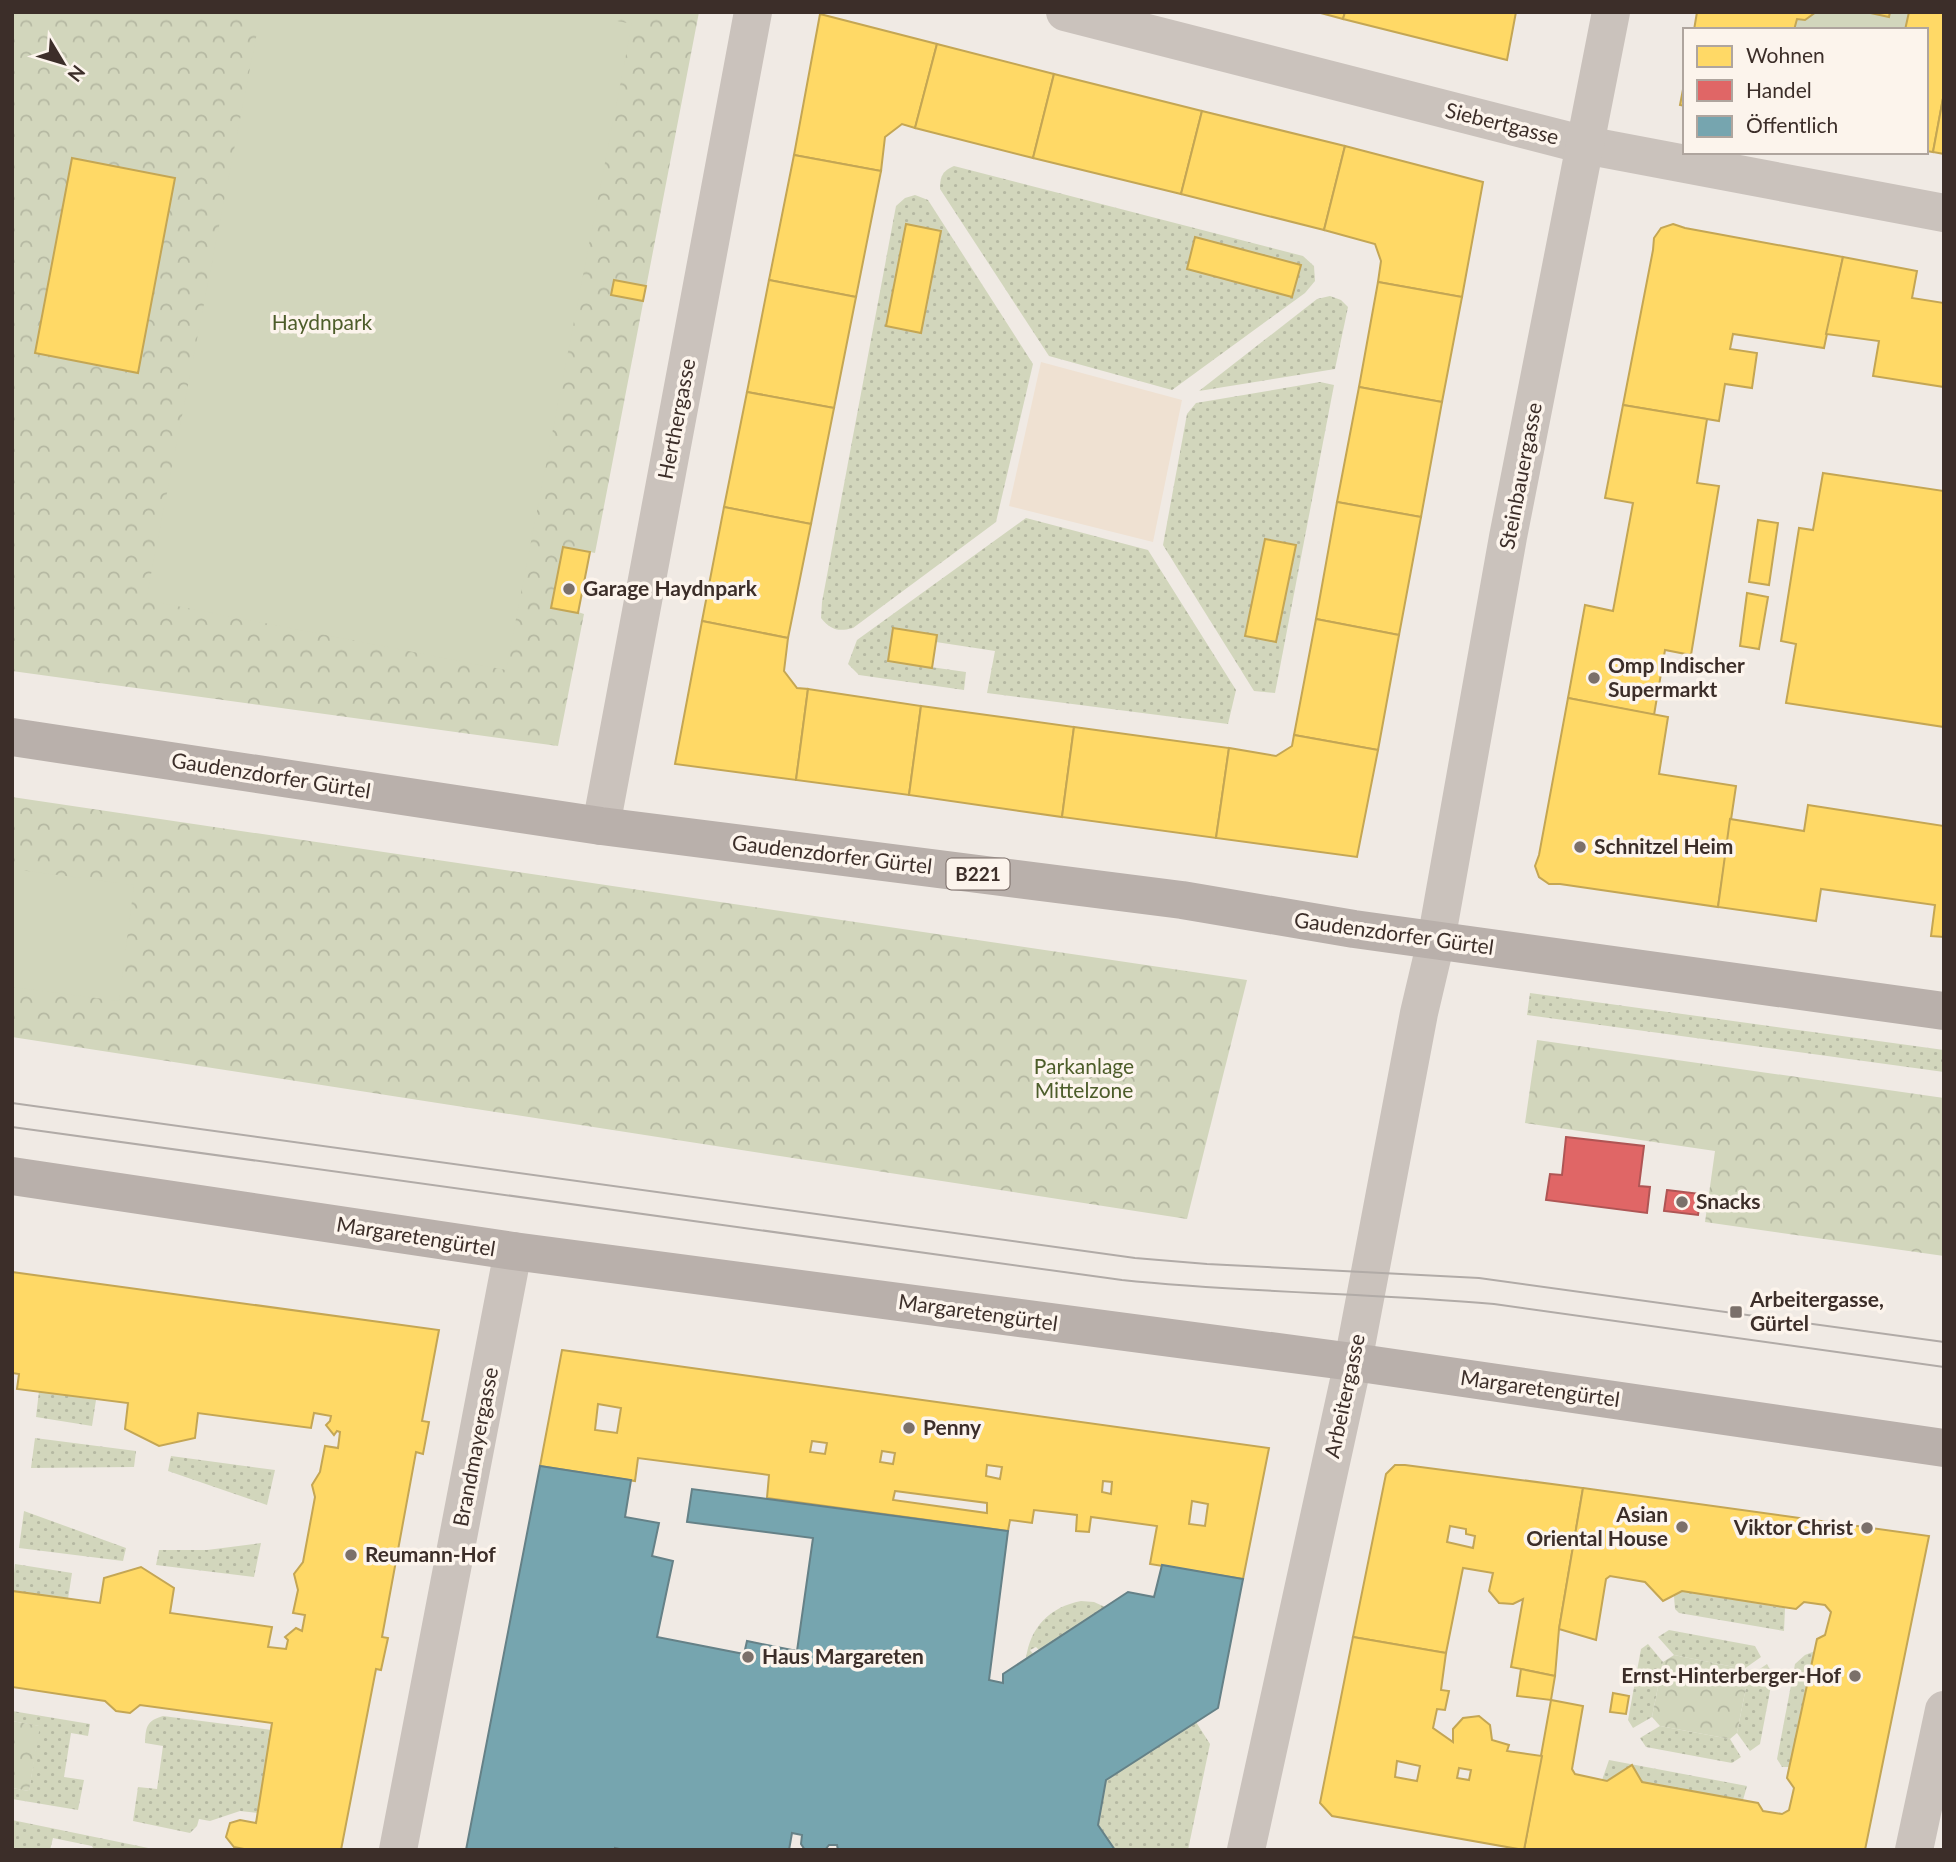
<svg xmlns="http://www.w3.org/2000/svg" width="1956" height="1862" viewBox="0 0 1956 1862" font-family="Lato,sans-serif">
<defs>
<pattern id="grass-dots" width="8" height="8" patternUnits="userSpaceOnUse" patternTransform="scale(1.75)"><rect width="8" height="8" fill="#d2d6bc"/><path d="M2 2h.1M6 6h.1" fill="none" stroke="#b5b8a2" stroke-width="1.8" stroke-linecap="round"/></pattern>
<pattern id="park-crowns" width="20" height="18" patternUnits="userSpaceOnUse" patternTransform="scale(1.75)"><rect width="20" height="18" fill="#d2d6bc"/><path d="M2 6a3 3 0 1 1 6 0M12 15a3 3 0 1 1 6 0" fill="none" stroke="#b5b8a2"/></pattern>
</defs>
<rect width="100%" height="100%" fill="#f0eae4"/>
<g fill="url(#grass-dots)">
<path d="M954 166 1303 256 1314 266 1315 281 1305 293 1172 390 1049 356 940 189C940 177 942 171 954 166Z"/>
<path d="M915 195 928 200 1033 364 996 522 853 628C838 632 831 630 821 618L822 602 896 206 905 198Z"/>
<path d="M1330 296 1341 300 1348 307 1335 369 1199 391 1317 299Z"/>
<path d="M1320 382 1334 385 1275 693 1254 691 1163 545 1187 414 1196 403Z"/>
<path d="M1026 518 1148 550 1236 690 1228 724 987 693 995 651 936 642V635L893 628 888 661 966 672 964 690 859 675 848 664 857 640Z"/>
<path d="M1530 993 1944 1050V1072L1527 1015Z"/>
<path d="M39 1391 96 1400 92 1426 36 1417Z"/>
<path d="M35 1438 136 1451 134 1467 31 1468Z"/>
<path d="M171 1456 275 1470 267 1505 168 1471Z"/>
<path d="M24 1511 126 1548 123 1561 19 1548Z"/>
<path d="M261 1543 254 1577 156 1565 159 1550H207Z"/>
<path d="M15 1564 72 1573 68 1599 12 1591Z"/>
<path d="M1682 1591 1785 1608 1784 1631 1679 1613 1675 1609 1674 1596Z"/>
<path d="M1081 1601 1094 1602 1105 1607 1039 1650 1036 1647 1030 1650 1033 1654 1026 1659C1030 1627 1050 1607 1081 1601Z"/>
<path d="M1669 1630 1755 1646 1761 1657 1744 1669 1674 1655 1658 1637Z"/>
<path d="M1648 1644 1663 1662 1652 1717 1633 1728 1628 1720 1641 1649Z"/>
<path d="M1815 1651 1790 1767H1782L1777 1759 1795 1664 1805 1655Z"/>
<path d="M1767 1664 1773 1675 1760 1744 1750 1751 1737 1733 1748 1677Z"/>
<path d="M12 1711 90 1724 88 1736 71 1733 64 1777 84 1780 78 1810 12 1799V1788L29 1791 39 1726 12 1721Z"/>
<path d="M163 1716 272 1730 259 1813 240 1811 210 1821 199 1819 197 1826 190 1833 133 1821 138 1787 157 1789 163 1746 145 1743C146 1727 146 1721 163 1716Z"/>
<path d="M1196 1722 1210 1744 1188 1850H1115L1098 1825 1106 1780Z"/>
<path d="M1660 1726 1730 1739 1741 1757 1732 1763 1646 1747 1640 1738Z"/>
<path d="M1609 1760 1747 1786 1743 1800 1642 1782 1632 1766 1607 1781 1602 1780Z"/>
<path d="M12 1820 158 1850H94L92 1846 53 1838 50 1850H12Z"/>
</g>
<g fill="url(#park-crowns)">
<path d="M12 12H699L595 553 590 552 578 612 584 614 558 746 12 671Z"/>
<path d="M12 797 1247 980 1187 1219 12 1037Z"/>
<path d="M1537 1040 1944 1098V1256L1705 1222 1715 1151 1525 1123Z"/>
<path d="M1674 1655 1744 1669 1748 1677 1737 1733 1730 1739 1660 1726 1652 1717 1663 1662Z"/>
<path d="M12 1721 40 1726 29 1791 12 1788Z"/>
</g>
<g fill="#d2d6bc">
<path d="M261 12H572L632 24 506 670 146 600Z"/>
<path d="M1816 12H1866L1889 17 1890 12H1909L1905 30H1794L1797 19 1805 20Z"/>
<path d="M12 869 134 885 119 1001 12 987Z"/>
</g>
<path fill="#efe1d2" d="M1041 362 1182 400 1153 542 1009 506Z"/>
<g fill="#ffd966" stroke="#c4a654" stroke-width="2" fill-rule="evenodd">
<path d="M1317 12H1345L1343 19Z"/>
<path d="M1345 12H1516L1507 60 1343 19Z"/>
<path d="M1697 12H1816L1805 20 1797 19 1794 30H1694Z"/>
<path d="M1866 12H1890L1889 17Z"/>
<path d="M1909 12H1944V93L1933 152 1926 151V30H1905Z"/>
<path d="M820 14 937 44 915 128 902 124 885 137 881 171 794 155Z"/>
<path d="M937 44 1054 74 1033 158 915 128Z"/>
<path d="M1054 74 1202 111 1181 194 1033 158Z"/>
<path d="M1685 79V106L1680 105Z"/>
<path d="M1944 93V154L1933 152Z"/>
<path d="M1202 111 1345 146 1324 230 1181 194Z"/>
<path d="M1345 146 1483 182 1462 297 1378 282 1381 261 1375 244 1324 230Z"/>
<path d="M794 155 881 171 856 297 769 280Z"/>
<path d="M72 158 175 178 138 373 35 353Z"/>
<path d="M906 224 941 231 921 333 886 326Z"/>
<path d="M1673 224 1685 228 1843 257 1824 348 1733 334 1730 349 1757 353 1752 388 1725 384 1719 421 1623 405 1653 250 1654 238 1661 228Z"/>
<path d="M1195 237 1301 265 1292 297 1187 269Z"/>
<path d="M1843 257 1917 271 1912 298 1944 303V387L1873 376 1879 341 1826 334Z"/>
<path d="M614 280 646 286 643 301 611 295Z"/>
<path d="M769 280 856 297 834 408 747 392Z"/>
<path d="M1378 282 1462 297 1442 402 1359 387Z"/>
<path d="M1359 387 1442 402 1421 517 1337 502Z"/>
<path d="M747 392 834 408 811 524 724 507Z"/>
<path d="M1623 405 1707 419 1697 483 1719 486 1691 655 1665 650 1654 715 1568 698 1585 605 1613 611 1633 503 1605 498Z"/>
<path d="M1823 473 1944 491V727L1786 703 1796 644 1781 641 1799 528 1813 530Z"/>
<path d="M1337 502 1421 517 1399 635 1316 619Z"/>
<path d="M724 507 811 524 788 638 702 621Z"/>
<path d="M1758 520 1778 523 1769 585 1749 582Z"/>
<path d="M1265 539 1296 545 1276 642 1245 636Z"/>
<path d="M563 547 590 552 578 613 551 608Z"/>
<path d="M1747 593 1768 597 1759 649 1740 646Z"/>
<path d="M1316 619 1399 635 1378 750 1294 735Z"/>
<path d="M702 621 788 638 784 671 797 688 808 689 796 780 675 764Z"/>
<path d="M893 628 937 635 932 668 888 661Z"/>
<path d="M808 689 921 706 909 795 796 780Z"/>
<path d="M1568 698 1668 717 1659 774 1736 786 1718 907 1560 884H1549L1539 877 1535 866 1539 855Z"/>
<path d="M921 706 1074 727 1062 817 909 795Z"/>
<path d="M1074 727 1229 748 1216 838 1062 817Z"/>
<path d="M1294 735 1378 750 1357 857 1216 838 1229 748 1276 756 1292 746Z"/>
<path d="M1808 805 1944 826V937L1931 936 1935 905 1821 889 1816 921 1718 907 1730 819 1804 831Z"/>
<path d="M12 1272 439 1330 422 1421 429 1422 423 1454 416 1452 382 1637 388 1638 381 1670 376 1669 341 1850H249L234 1847 226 1837 230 1823 240 1820 256 1823 272 1723 140 1705 130 1713 116 1711 105 1701 12 1687V1591L100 1603 104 1578 141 1567 174 1588 170 1613 272 1627 268 1647 286 1649 288 1640 285 1637 296 1628 302 1631 305 1615 293 1613 298 1590 294 1574 303 1562 315 1497 312 1485 320 1472 325 1446 338 1448 340 1432 337 1431 334 1435 326 1425 330 1421 331 1416 314 1413 311 1428 198 1413 195 1438 159 1446 125 1429 128 1403 17 1389 19 1374 12 1373Z"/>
<path d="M562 1350 1269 1448 1243 1579 1150 1564 1157 1526 1091 1517 1089 1532 1076 1531 1077 1515 1034 1510 1032 1523 1010 1520 1008 1531 767 1498 769 1475 638 1458 635 1481 540 1466ZM598 1404 621 1408 617 1433 595 1430ZM812 1441 827 1443 825 1454 810 1452ZM882 1451 895 1453 893 1464 880 1462ZM987 1465 1002 1467 1000 1479 986 1476ZM1103 1481 1112 1482 1111 1494 1102 1492ZM895 1491 987 1503V1513L893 1500ZM1192 1501 1208 1504 1205 1526 1189 1524Z"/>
<path d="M1395 1465H1405L1583 1488 1559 1629 1555 1676 1511 1667 1523 1599 1513 1604 1499 1603 1489 1591 1493 1573 1463 1568 1446 1653 1353 1637 1386 1474ZM1450 1526 1466 1529V1534L1475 1536 1473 1548 1447 1542Z"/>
<path d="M1583 1488 1929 1536 1865 1850H1524L1551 1700 1583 1706 1572 1769 1575 1774 1607 1781 1632 1765 1642 1782 1758 1803 1763 1811 1782 1814 1789 1810 1794 1788 1787 1778 1788 1773 1817 1639 1825 1635 1831 1612 1825 1605 1804 1602 1796 1609 1682 1591 1663 1601 1645 1582 1610 1576 1606 1579 1596 1640 1559 1629Z"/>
<path d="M1353 1637 1446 1653 1441 1690 1449 1691 1445 1710 1437 1709 1433 1728 1453 1742V1729L1463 1718 1479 1716 1490 1725 1492 1740 1509 1745 1507 1751 1542 1756 1524 1850 1332 1816 1320 1803ZM1397 1761 1420 1766 1417 1781 1395 1777ZM1459 1768 1471 1770 1469 1780 1457 1778Z"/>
<path d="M1521 1669 1555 1676 1551 1700 1517 1696Z"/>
<path d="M1613 1693 1629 1696 1626 1714 1610 1712Z"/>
</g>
<g fill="#e06666" stroke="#af5554" stroke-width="2">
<path d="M1566 1137 1644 1146 1639 1186 1650 1187 1647 1213 1546 1200 1550 1174 1562 1175Z"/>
<path d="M1667 1190 1701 1194 1698 1215 1664 1211Z"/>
</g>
<path fill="#76a5af" stroke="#658187" stroke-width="2" d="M540 1466 631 1480 625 1517 659 1523 652 1556 673 1561 657 1637 744 1654 747 1641 797 1651 813 1538 687 1522 692 1489 1008 1531 989 1680 1003 1683V1674L1128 1592 1154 1597 1162 1565 1243 1579 1218 1708 1106 1780 1098 1825 1115 1850H838L837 1845H829L825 1850H805L801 1844 802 1835 792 1833 789 1850H624L615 1848V1850H466Z"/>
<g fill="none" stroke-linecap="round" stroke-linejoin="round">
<g stroke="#cac2bc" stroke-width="38">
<path d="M1065 12 1585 145 1944 213"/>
<path d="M601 826 753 12"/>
<path d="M398 1850 513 1251"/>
<path d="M1246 1850 1353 1362 1419 1013 1436 941 1508 537 1611 12"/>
<path d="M1914 1850 1944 1710"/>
</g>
<g stroke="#b9b0ab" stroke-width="38">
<path d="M12 737 601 826 1182 900 1354 929 1944 1011"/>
<path d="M12 1176 513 1251 1353 1362 1944 1448"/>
</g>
<g stroke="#b1aba7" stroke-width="2">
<path d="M12 1103 1135 1258 1207 1264 1479 1278 1944 1342"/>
<path d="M12 1127 1122 1280C1246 1293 1370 1293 1494 1304L1944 1367"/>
</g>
</g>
<g fill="#7b706a" stroke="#fcf4ec" stroke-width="2.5">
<circle cx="569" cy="589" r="7"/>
<circle cx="1594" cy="678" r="7"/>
<circle cx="1580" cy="847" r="7"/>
<circle cx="1682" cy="1202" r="7"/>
<rect x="1729" y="1305" width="14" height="14" rx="3.5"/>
<circle cx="909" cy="1428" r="7"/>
<circle cx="1682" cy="1527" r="7"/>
<circle cx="1867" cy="1528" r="7"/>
<circle cx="351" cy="1555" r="7"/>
<circle cx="748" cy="1657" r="7"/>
<circle cx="1855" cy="1676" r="7"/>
</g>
<g text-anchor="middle" stroke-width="7" stroke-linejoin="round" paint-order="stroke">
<rect fill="#fcf4ec" stroke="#766964" stroke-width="2" x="946.5" y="858.5" width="63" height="31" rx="5"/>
<g font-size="19" font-weight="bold" fill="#3c2e29">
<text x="978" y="881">B221</text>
</g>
<g font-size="21" fill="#3c2e29" stroke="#fcf4ec">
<text transform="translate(1502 124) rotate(14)" y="7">Siebertgasse</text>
<text transform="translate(677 419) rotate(-79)" y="7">Herthergasse</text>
<text transform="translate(1521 476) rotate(-79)" y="7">Steinbauergasse</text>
<text transform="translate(271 776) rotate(9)" y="7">Gaudenzdorfer Gürtel</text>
<text transform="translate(832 855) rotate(7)" y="7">Gaudenzdorfer Gürtel</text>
<text transform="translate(1394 934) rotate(8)" y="7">Gaudenzdorfer Gürtel</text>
<text transform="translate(416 1237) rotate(9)" y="7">Margaretengürtel</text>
<text transform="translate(978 1313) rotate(8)" y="7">Margaretengürtel</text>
<text transform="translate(1540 1389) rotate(8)" y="7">Margaretengürtel</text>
<text transform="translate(1345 1396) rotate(-78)" y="7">Arbeitergasse</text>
<text transform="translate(476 1447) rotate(-79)" y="7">Brandmayergasse</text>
</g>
<g font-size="21" fill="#4d5d2a" stroke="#fcf4ec">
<text x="322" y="330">Haydnpark</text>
<text x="1084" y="1074">Parkanlage<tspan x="1084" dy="24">Mittelzone</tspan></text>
</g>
<g font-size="21" font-weight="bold" fill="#3c2e29" stroke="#fcf4ec" text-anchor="start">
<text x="583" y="596">Garage Haydnpark</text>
<text x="1608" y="673">Omp Indischer<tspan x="1608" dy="24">Supermarkt</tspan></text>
<text x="1594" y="854">Schnitzel Heim</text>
<text x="1696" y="1209">Snacks</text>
<text x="1750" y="1307">Arbeitergasse,<tspan x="1750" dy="24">Gürtel</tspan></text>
<text x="923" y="1435">Penny</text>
<text x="1668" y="1522" text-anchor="end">Asian<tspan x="1668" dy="24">Oriental House</tspan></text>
<text x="1853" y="1535" text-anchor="end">Viktor Christ</text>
<text x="365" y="1562">Reumann-Hof</text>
<text x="762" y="1664">Haus Margareten</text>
<text x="1841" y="1683" text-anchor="end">Ernst-Hinterberger-Hof</text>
</g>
</g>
<rect width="1956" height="1862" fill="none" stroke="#3c2e29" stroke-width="28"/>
<rect x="1683" y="28" width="245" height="126" fill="#fcf4ec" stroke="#afa59e" stroke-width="2"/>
<rect x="1697" y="46" width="35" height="21" fill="#ffd966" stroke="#afa59e" stroke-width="2"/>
<text x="1746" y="63" font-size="21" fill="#3c2e29">Wohnen</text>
<rect x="1697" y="80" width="35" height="21" fill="#e06666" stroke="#afa59e" stroke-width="2"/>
<text x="1746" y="98" font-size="21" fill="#3c2e29">Handel</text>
<rect x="1697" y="116" width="35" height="21" fill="#76a5af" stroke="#afa59e" stroke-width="2"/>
<text x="1746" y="133" font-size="21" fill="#3c2e29">Öffentlich</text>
<g transform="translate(63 63) rotate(128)" stroke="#fcf4ec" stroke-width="5" paint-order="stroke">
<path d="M0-5L12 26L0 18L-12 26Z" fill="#3c2e29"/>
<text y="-10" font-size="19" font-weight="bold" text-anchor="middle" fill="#3c2e29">N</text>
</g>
</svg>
